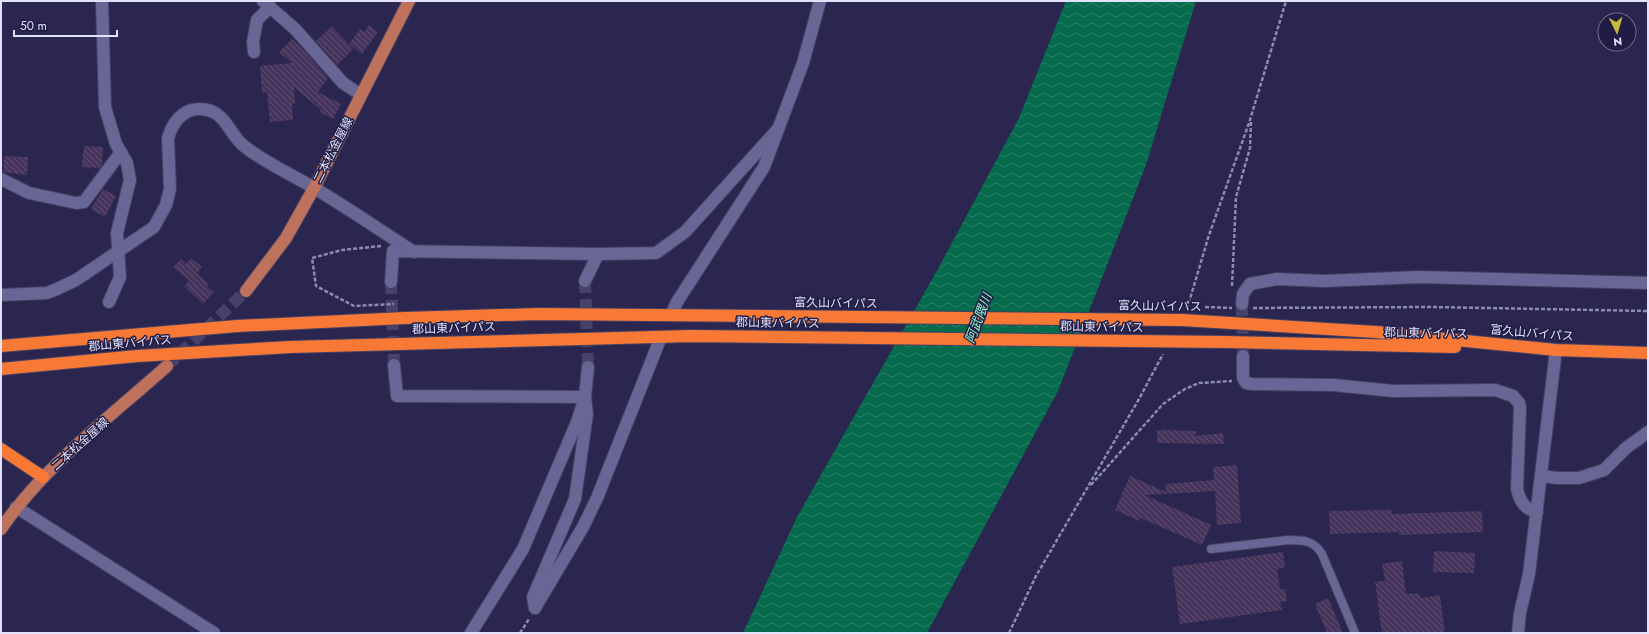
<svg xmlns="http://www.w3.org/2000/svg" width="1649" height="634" viewBox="0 0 1649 634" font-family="Jost,'Noto Sans JP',sans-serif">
<defs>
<pattern id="water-waves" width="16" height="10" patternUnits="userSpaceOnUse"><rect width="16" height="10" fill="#066a4c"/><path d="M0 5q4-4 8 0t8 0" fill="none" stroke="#2a7f67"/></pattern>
<pattern id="building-back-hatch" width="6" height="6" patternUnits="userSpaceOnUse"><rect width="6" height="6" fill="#47345c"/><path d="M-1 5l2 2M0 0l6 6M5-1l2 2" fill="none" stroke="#615174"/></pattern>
</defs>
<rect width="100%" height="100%" fill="#2a264f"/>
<path fill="url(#water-waves)" d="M1066 1H1196L1146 165 1058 391 927 633H743L797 517 939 267 1019 118Z"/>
<g fill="url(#building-back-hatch)">
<path d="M369 25 378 32 362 54 349 44 360 29 364 32Z"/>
<path d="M332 26 353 49 337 65 316 41Z"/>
<path d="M292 39 305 52 328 78 318 92 341 104 333 119 320 112 321 110 294 87 295 104H292L293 120 270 122 267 92 262 93 260 66 292 63 279 52Z"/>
<path d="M84 146 103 147 102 165 100 168 82 167Z"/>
<path d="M4 156 28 157 27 175 3 172Z"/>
<path d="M103 189 116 196 105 217 91 209Z"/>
<path d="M191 258 202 267 197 273 209 284 207 286 214 292 203 304 184 286 189 281 173 267 181 259 186 264Z"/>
<path d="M1157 430 1196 431 1195 436 1223 433 1224 444 1157 443Z"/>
<path d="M1237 465 1241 523 1217 525 1215 491 1145 495 1211 525 1202 545 1141 518 1139 521 1115 510 1130 476 1166 492 1165 484 1214 480 1213 467Z"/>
<path d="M1392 510V514L1482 511 1483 532 1399 535V532L1330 534 1329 511Z"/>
<path d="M1434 551 1475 553 1474 573 1433 572Z"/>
<path d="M1283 552 1285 568 1277 569 1280 589H1285L1287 601 1280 602 1282 610 1180 624 1172 567Z"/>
<path d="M1402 561 1406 594 1419 593 1420 598 1440 595 1445 633H1382L1375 582 1385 581 1382 564Z"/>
<path d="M1328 598 1343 633H1327L1315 604Z"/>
</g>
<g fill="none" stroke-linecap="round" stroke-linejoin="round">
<g stroke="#464269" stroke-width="12" stroke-dasharray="12 6" stroke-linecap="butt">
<path d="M585 281 588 367"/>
<path d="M391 282 394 365"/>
<path d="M1242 304 1243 353"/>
</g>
<path stroke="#464269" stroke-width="12" stroke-dasharray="12 6" stroke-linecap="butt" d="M167 366 246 291"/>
<defs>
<path id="lane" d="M1211 549 1288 540C1302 540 1314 540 1322 554L1355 633"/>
<g id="street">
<path d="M102 1 105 107 116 144 127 163 130 180 117 233 120 277 109 302"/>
<path d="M263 1 295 29 343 83 361 95"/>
<path d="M254 52 253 42 257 20 270 7"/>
<path d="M1 179 29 193 76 203 84 202 121 152"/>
<path d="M585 281 598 254"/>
<path d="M391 282 393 251 598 254 656 253 685 232 778 129"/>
<path d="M1 295 47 293 57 289 76 280 154 227 166 205 170 189 168 138C174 117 189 104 211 111 227 117 231 136 244 146 265 163 291 174 314 188 348 208 381 231 414 252"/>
<path d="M1242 304 1243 294 1250 284 1277 279 1324 281 1419 277 1648 283"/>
<path d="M671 315 677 302 764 167 803 63 820 1"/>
<path d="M1243 356V378L1246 383 1252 384 1333 385 1393 391 1495 390 1513 396 1519 403 1520 408 1517 489C1520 501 1524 509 1537 512"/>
<path d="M394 365 397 396 585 397 577 422 523 549 471 633"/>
<path d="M1541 476 1557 478H1579L1604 470 1626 448 1648 432"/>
<path d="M16 507 214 633"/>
<path d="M535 608 583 527 597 498 661 337"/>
<path d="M535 608 533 597 575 499 587 414 585 397 588 367"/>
</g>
<path id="secondary" d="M1518 633 1520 613 1529 574 1556 350"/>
<g id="primary">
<path d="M246 291 286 238 314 188 409 1"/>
<path d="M1 529C43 467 111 416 167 366"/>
</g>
<g id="highway">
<path d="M1 346 237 326 405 318 538 314 1182 320 1376 332 1556 350 1648 353"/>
<path d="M1 369 137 356 290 347 691 336 1225 342 1455 347"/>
<path d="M1 449 43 477"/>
</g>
</defs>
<use href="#lane" stroke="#454063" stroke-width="10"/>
<use href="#street" stroke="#454063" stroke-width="14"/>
<use href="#secondary" stroke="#454063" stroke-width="14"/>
<use href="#primary" stroke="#454063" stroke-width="14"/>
<use href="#highway" stroke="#454063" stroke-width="14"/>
<g stroke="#8e8cad" stroke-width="2.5" stroke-dasharray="4 2" stroke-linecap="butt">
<path d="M381 246 342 250 312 258 316 286 354 306 394 304"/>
<path d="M1232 286 1236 197 1250 148 1251 121"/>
<path d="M1205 307 1232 308"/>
<path d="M1253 308 1431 307 1648 311"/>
<path d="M1187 309 1209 235 1249 123 1286 1"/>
<path d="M1091 485 1163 404 1185 389 1199 383 1232 381"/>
<path d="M520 633 529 619"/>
<path d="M1009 633 1036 576 1139 399 1163 354"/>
</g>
<use href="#lane" stroke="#676694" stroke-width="8"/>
<use href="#street" stroke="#676694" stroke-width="12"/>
<use href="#secondary" stroke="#676694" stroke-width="12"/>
<use href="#primary" stroke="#be715b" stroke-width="12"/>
<use href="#highway" stroke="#f87835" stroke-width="12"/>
</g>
<g text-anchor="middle" stroke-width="3" stroke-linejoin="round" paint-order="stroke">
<g font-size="12" fill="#e2e2fd" stroke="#201c43">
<text transform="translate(333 150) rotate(-63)" y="4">二本松金屋線</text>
<text transform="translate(836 303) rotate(1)" y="4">富久山バイパス</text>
<text transform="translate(1160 306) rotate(1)" y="4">富久山バイパス</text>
<text transform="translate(778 323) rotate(1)" y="4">郡山東バイパス</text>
<text transform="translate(1102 327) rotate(1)" y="4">郡山東バイパス</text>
<text transform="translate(454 328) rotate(-2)" y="4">郡山東バイパス</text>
<text transform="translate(1426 333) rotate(1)" y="4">郡山東バイパス</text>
<text transform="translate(1532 333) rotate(5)" y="4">富久山バイパス</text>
<text transform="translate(130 343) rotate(-5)" y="4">郡山東バイパス</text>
<text transform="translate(80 444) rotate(-42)" y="4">二本松金屋線</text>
</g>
<g font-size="13" font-style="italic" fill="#92f8cd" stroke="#201c43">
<text transform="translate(978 318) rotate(-69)" y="5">阿武隈川</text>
</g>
</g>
<rect width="1649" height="634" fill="none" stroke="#e2e2fd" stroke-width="4"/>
<g transform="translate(1617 32) rotate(175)"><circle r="19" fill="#201c43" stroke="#6e6b8d"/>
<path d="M0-3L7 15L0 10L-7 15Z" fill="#c5bc3d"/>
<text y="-6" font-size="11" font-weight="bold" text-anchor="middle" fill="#e2e2fd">N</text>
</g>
<path d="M14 30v6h103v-6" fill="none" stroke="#e2e2fd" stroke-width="2"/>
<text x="20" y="30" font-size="12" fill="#e2e2fd" stroke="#201c43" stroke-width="3" paint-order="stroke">50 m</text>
</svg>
